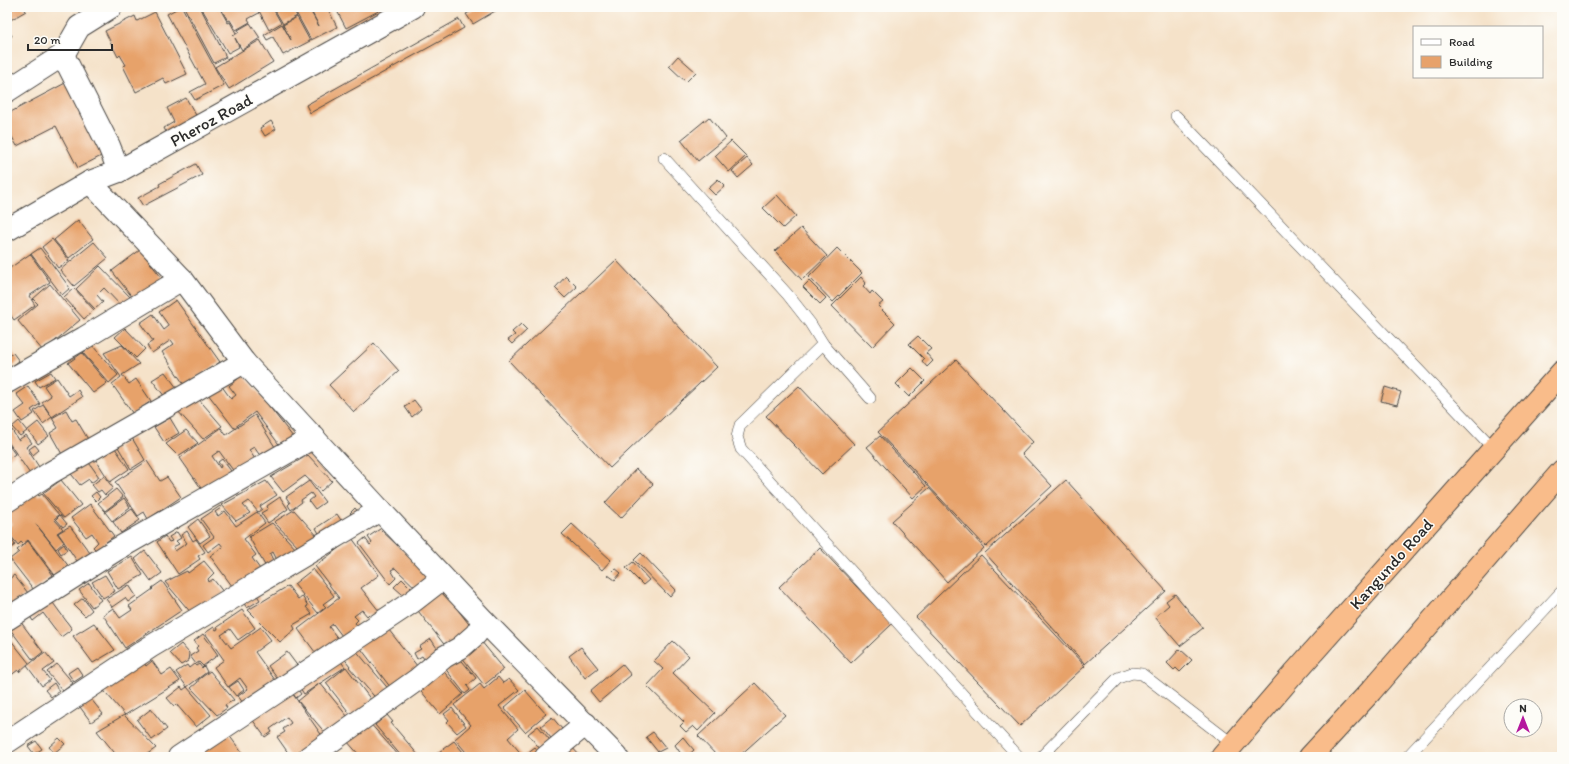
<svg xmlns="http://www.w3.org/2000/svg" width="1569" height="764" viewBox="0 0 1569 764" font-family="Itim,sans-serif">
<rect width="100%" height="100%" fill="#fdfcf7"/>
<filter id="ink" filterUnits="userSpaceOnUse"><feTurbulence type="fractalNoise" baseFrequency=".025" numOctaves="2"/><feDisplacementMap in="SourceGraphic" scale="8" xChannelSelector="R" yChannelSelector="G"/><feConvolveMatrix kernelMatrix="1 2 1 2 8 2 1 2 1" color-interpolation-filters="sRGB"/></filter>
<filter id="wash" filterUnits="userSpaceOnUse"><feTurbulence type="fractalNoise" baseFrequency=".012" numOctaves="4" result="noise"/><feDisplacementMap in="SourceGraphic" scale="16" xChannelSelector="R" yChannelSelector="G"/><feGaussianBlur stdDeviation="0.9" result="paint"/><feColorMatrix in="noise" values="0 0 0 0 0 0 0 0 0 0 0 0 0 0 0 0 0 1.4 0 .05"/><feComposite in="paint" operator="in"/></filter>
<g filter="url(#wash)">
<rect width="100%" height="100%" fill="#f5e2c9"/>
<g id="blocks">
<g fill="#e7a26b">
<path d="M7 7H23L26 11 7 22Z"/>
<path d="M180 7H182L224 85 195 100 190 92 205 84 167 14Z"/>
<path d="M184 7H200L226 57 214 63Z"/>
<path d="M205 7H219L228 23 230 22 236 33 233 36 239 32 238 30 250 23 260 38 242 50 235 38 239 47 228 53 202 9Z"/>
<path d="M220 7H256L259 13 248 19 250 22 236 30 230 20 228 21Z"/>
<path d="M257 7H272L281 23 269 30Z"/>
<path d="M273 7H291L297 16 283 24Z"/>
<path d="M293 7H308L319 26 309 7H327L337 27 311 40Z"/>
<path d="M335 7H386L346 28Z"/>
<path d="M479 7H502L473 24 466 14Z"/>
<path d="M155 12 187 74 166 84 163 78 136 92 123 66 126 65 120 55 118 57 105 31 135 16 137 21Z"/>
<path d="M297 17 310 41 283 55 273 37 267 40 264 35 282 24 291 40 283 25Z"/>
<path d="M459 19 464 28 310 113 306 105Z"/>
<path d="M7 28 12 36 7 39Z"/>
<path d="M260 40 273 62 229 89 215 67Z"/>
<path d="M678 56 696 72 686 82 669 66Z"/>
<path d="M69 81 107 153 78 168 56 126 17 146 7 128V114Z"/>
<path d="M186 98 197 117 167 134 164 128 174 122 167 108Z"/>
<path d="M709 117 726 138 698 161 681 140Z"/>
<path d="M271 121 276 129 265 136 260 128Z"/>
<path d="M731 141 746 156 729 172 715 156Z"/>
<path d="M747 158 753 165 738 178 732 171Z"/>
<path d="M196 164 202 175 143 206 138 198 160 186 159 184Z"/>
<path d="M718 179 725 186 715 195 708 188Z"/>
<path d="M777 195 796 216 783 228 763 208Z"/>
<path d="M7 200 11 207 7 209Z"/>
<path d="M78 220 93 239 69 258 54 240Z"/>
<path d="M801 228 827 256 802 280 775 251Z"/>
<path d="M52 239 69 260 58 268 42 247Z"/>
<path d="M94 242 108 258 74 286 60 270Z"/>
<path d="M40 248 70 288 62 295 31 254Z"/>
<path d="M837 248 862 273 833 302 809 277Z"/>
<path d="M140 250 165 282 133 298 112 271Z"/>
<path d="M30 254 50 282 29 296 35 305 14 320 7 310V270Z"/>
<path d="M616 260 717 367 610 468 509 361Z"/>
<path d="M100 266 131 298 122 307 104 288 97 295 103 302 95 309 76 289Z"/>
<path d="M566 276 577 287 565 298 555 288Z"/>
<path d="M861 277 866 283 863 286 870 294 872 291 883 302 878 306 895 323 872 347 832 306Z"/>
<path d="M809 281 826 298 820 304 803 287Z"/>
<path d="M50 284 80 320 43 351 18 321 38 304 33 299Z"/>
<path d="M74 288 94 310 84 319 64 297Z"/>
<path d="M176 300 220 362 185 386 162 352 174 344 171 340 152 353 147 345 153 341 140 323 153 314 164 330 169 326 159 312Z"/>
<path d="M521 324 527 330 512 344 508 340 515 335 512 332Z"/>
<path d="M125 328 145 349 136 358 115 337Z"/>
<path d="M918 336 931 349 926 353 933 361 927 367 922 361 924 359 909 344Z"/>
<path d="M374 343 399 371 354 412 329 385Z"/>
<path d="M92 345 118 375 109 383 83 353Z"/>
<path d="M122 345 139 364 122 375 129 384 136 379 151 401 133 414 112 384 121 377 104 353Z"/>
<path d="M13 353 19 361 8 369 7 357Z"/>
<path d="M82 353 107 383 93 393 68 363Z"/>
<path d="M956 360 1033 442 1022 454 1052 486 986 547 878 432Z"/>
<path d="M912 368 925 381 909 397 896 384Z"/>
<path d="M51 372 55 378 39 387 35 381Z"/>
<path d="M165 372 177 388 165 397 152 380Z"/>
<path d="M244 374 293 437 281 447 255 412 234 428 208 394 221 385 231 399 236 395 229 386Z"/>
<path d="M57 378 69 396 78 390 82 397 52 417 42 402 51 396 44 386Z"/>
<path d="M28 386 40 404 31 410 34 414 22 422 15 412 25 405 16 394Z"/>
<path d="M799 386 854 444 822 474 766 416Z"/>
<path d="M1385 387 1401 392 1397 405 1381 401Z"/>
<path d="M197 397 222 426 203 439 176 409Z"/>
<path d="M414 400 421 409 412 417 405 407Z"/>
<path d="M43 405 52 417 43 424 34 411Z"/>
<path d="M66 410 72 421 76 419 89 441 63 456 50 433 58 428 52 418Z"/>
<path d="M255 415 275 447 261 457 254 447 249 450 255 459 235 473 219 451 212 456 220 468 221 466 218 462 222 459 231 471 203 491 180 458 221 428 226 435Z"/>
<path d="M170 418 179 433 164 442 154 427Z"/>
<path d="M19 421 27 431 20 436 12 427Z"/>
<path d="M38 422 49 436 38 444 28 430Z"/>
<path d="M12 430 18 440 26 435 32 443 26 447 39 467 30 474 7 440V433Z"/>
<path d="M186 430 198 443 178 456 166 444Z"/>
<path d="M880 436 926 486 913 498 867 447Z"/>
<path d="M132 438 145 460 131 469 118 447Z"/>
<path d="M7 443 15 454 7 460Z"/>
<path d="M35 445 39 450 33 455 29 449Z"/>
<path d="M115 448 129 469 110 482 96 460Z"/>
<path d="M308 455 332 481 321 491 305 476 283 492 271 477Z"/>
<path d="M85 457 99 477 91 483 89 479 80 485 68 470Z"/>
<path d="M147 461 160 481 167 477 181 497 148 519 144 512 138 516 115 482Z"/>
<path d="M636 469 653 484 621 518 605 503Z"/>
<path d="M104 476 113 488 105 495 101 490 98 492 92 485Z"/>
<path d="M61 480 81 505 64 518 43 493Z"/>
<path d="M1066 480 1166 591 1085 664 985 553Z"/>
<path d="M266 481 277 495 260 506 262 509 258 512 249 501 243 505 250 513 236 521 222 505Z"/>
<path d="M309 481 325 502 315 509 309 501 314 497 311 493 301 500 302 502 291 510 288 505 290 503 286 497Z"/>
<path d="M929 488 984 548 947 582 892 521Z"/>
<path d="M116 489 123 497 105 511 98 503Z"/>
<path d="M35 491 39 496 42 494 59 515 54 519 63 529 57 533 64 542 56 549 36 524 70 568 57 578 28 540 23 544 21 542 18 545 7 531V528L12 524 7 518V513Z"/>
<path d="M96 492 100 497 96 501 91 496Z"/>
<path d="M280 497 288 509 268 523 261 513 268 509 267 506Z"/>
<path d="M124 498 130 507 112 521 105 512Z"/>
<path d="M90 504 114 536 96 550 93 547 98 542 92 533 86 537 71 518Z"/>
<path d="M220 506 221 508 215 512 218 516 225 511 236 526 257 512 265 523 244 539 256 555 252 558 260 569 235 590 210 556 223 547 220 543 208 552 203 545 214 537 201 519Z"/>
<path d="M355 508 359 513 354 517 350 513Z"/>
<path d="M132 509 140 520 121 533 113 522Z"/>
<path d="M294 510 320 539 302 551 274 522Z"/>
<path d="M337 514 344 525 322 539 316 528Z"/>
<path d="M60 515 67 524 63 527 56 519Z"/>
<path d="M198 519 210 536 200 543 188 527Z"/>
<path d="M272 523 298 551 279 564 273 552 270 554 275 564 267 569 249 537Z"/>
<path d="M572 524 611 560 602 570 562 534Z"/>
<path d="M70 526 90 553 77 561 58 533Z"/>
<path d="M380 529 433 579 420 592 395 568 391 570 396 578 390 584 359 543 365 538 370 545 372 543 368 537Z"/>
<path d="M187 531 193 541 196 539 205 552 198 556 200 559 178 574 157 542 165 536 169 542 172 541 169 537 177 532 181 538 176 541 179 544 173 547 175 551 187 543 181 535Z"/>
<path d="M11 538 15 545 7 551V540Z"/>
<path d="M352 538 379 575 361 588 383 616 375 621 369 614 367 616 362 610 354 616 358 620 355 623 360 629 345 640 333 624 329 627 339 640 318 656 298 629 339 598 315 566Z"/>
<path d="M28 541 53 575 34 590 10 559 19 552 17 550Z"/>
<path d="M64 544 67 550 61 554 58 549Z"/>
<path d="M820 548 892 624 851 663 779 587Z"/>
<path d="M145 551 162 573 151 581 135 559Z"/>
<path d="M641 553 676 590 670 597 634 560Z"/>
<path d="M981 555 1085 666 1020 726 916 617Z"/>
<path d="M132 557 143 575 118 589 107 571Z"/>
<path d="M204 561 214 573 208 579 209 582 213 579 224 593 192 614 165 582 187 571 188 573Z"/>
<path d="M633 562 649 580 643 585 626 568Z"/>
<path d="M615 568 621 573 615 580 608 575Z"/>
<path d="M313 569 334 596 323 604 326 607 318 613 294 584Z"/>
<path d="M14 575 28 593 7 609V581Z"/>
<path d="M105 575 115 591 103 598 92 582Z"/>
<path d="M402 579 417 594 410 601 394 587Z"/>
<path d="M162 581 182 610 125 648 103 615 113 608 120 618 132 610 129 606 153 589 152 588Z"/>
<path d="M89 583 101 600 92 607 79 590Z"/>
<path d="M129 585 136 596 128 602 125 598 112 607 106 599Z"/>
<path d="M288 586 298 599 302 596 308 606 306 607 312 614 293 625 295 629 280 642 248 610Z"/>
<path d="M441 588 475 632 450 652 415 607Z"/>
<path d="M256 594 260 600 247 608 243 602Z"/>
<path d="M1175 594 1203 628 1180 646 1155 617 1169 605 1166 601Z"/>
<path d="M48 596 72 629 61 637 43 613 33 621 27 612Z"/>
<path d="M83 598 92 610 85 616 74 605Z"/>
<path d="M242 610 255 628 238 640 230 629 221 635 231 648 261 627 271 640 255 652 275 680 243 703 238 696 248 689 240 678 228 687 214 667 224 660 205 633 214 627 216 630 218 629 217 627Z"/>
<path d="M20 621 43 652 33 660 10 629Z"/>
<path d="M94 623 115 650 93 663 73 636Z"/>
<path d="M385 625 421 671 394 692 359 646Z"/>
<path d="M7 628 13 636 10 639 29 663 19 672 18 670 10 676 7 672V664L9 662 7 660Z"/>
<path d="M203 634 218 655 203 666 199 662 196 664 190 656 198 651 196 648 198 646 194 641Z"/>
<path d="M431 639 442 656 428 665 422 656 417 659 414 653 421 649 419 647Z"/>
<path d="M481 641 504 669 484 685 461 656Z"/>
<path d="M673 641 689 656 673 673 715 713 698 731 693 726 686 732 680 726 684 722 647 686 663 669 654 661Z"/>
<path d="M181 644 189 653 188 661 181 665 170 653Z"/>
<path d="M581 647 598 668 585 678 569 656Z"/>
<path d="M354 648 391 692 379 702 349 667 350 666 343 657Z"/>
<path d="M1180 649 1192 660 1180 672 1176 668 1174 670 1167 663Z"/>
<path d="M45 652 54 663 43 671 50 680 42 686 27 666Z"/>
<path d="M287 652 299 668 280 682 268 666Z"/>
<path d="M458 656 476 678 467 686 470 690 465 694 444 667Z"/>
<path d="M141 658 146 666 152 661 162 675 171 669 180 681 125 715 100 686Z"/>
<path d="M339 659 345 667 304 694 298 685Z"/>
<path d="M57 664 73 683 63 691 47 672Z"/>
<path d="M194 664 196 666 199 664 202 668 204 666 207 672 187 687 176 672 187 665 189 668Z"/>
<path d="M622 664 631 675 599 702 590 691Z"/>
<path d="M439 666 463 694 440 714 416 685Z"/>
<path d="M77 667 83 676 74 682 68 673Z"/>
<path d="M346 667 375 705 355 720 326 683Z"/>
<path d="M210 671 234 700 225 705 227 708 217 715 191 688 198 682V680Z"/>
<path d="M498 677 503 683 509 679 519 690 499 706 518 729 508 738 523 756 535 747 542 755 539 757H470L455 739 471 725 454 705 480 684 484 689Z"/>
<path d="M238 681 244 690 236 696 229 687Z"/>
<path d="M54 683 59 691 51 697 45 690Z"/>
<path d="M320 683 352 722 327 735 298 701Z"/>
<path d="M755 683 785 715 738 757H718L698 736Z"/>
<path d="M181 687 183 690 187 687 211 715 196 727 176 704 174 706 167 698Z"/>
<path d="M296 687 301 694 296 698 291 691Z"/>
<path d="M290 690 325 740 300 757H291L277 737 285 732 283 729 291 723 287 717 270 729 272 732 265 737 249 715Z"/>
<path d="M525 690 546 714 525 732 504 708Z"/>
<path d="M91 699 103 714 91 722 80 707Z"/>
<path d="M452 708 466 726 457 733 447 722 449 720 444 714Z"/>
<path d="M151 709 167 729 152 740 137 720Z"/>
<path d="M124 715 156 748 143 757H118L97 731Z"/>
<path d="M387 715 393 722 391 723 419 756 418 757H402L375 725Z"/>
<path d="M552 717 567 735 556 744 541 726Z"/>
<path d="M368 721 400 757H361L346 740Z"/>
<path d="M538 726 555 746 545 755 528 734Z"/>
<path d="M226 731 245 757H187Z"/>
<path d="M653 732 666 748 658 752 646 737Z"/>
<path d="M683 737 694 750 686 757H683L675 745Z"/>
<path d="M59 738 65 744 54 753 49 747Z"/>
<path d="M36 741 42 749 34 754 28 746Z"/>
<path d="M454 741 467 757H432Z"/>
<path d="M569 744 581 757H554Z"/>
<path d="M330 750 337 757H322Z"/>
<path d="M83 752 87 757H78Z"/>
</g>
</g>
</g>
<g filter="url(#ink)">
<use href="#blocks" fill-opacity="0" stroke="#494643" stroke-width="1"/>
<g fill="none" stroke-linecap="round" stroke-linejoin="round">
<defs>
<g id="lane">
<path d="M1176 116 1494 449"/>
<path d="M664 158 788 295 810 323 823 344"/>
<path d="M870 398 823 344 740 425 737 437 741 449 1019 757"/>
<path d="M1041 757 1118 678 1132 673 1142 674 1234 745"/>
<path d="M1407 757 1562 591"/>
</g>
<g id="street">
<path d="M63 55 109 146 119 171"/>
<path d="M7 91 63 55 79 27 111 7"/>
<path d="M90 182 182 279 244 362 380 510 484 621 617 757"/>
<path d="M7 230 90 182 119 171 413 7"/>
<path d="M7 382 84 338 182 279"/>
<path d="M7 501 50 473 244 362"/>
<path d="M7 619 114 551 314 437"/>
<path d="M7 742 150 647 380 510"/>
<path d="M179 757 412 602 443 578"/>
<path d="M309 757 418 679 444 657 460 648 476 634 484 621"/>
<path d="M546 757 586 724"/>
</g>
<g id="highway">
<path d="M1222 757 1290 678 1562 372"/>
<path d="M1310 757 1371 691 1562 471"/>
</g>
</defs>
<use href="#lane" stroke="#494643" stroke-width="12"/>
<use href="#street" stroke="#494643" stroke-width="24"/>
<use href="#highway" stroke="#494643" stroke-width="24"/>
<use href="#lane" stroke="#fff" stroke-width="11"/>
<use href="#street" stroke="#fff" stroke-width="22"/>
<use href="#highway" stroke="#f9bc8a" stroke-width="22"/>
</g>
</g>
<g text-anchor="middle" stroke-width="3" stroke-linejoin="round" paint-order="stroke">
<g font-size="17" fill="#2b2b2b" stroke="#fdfcf7">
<text transform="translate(211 120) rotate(-29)" y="6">Pheroz Road</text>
<text transform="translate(1391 564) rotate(-48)" y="6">Kangundo Road</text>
</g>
</g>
<rect width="1569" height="764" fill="none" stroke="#fdfcf7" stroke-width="24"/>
<rect x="1413" y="26" width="130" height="52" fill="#fdfcf7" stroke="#a9a8a5"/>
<rect x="1421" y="39" width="20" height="6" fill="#ffffff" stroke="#a9a8a5"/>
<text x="1449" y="46" font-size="12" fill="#2b2b2b">Road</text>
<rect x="1421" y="56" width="20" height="12" fill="#e7a26b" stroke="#a9a8a5"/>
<text x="1449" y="66" font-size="12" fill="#2b2b2b">Building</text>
<g transform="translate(1523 718)"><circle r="19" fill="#fdfcf7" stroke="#a9a8a5"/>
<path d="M0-3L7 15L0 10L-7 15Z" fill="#b5179e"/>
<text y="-6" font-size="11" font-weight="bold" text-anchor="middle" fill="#2b2b2b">N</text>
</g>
<path d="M28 44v6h84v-6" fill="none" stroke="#2b2b2b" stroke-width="2"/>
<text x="34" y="44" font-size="12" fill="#2b2b2b" stroke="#fdfcf7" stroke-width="3" paint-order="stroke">20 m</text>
</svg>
